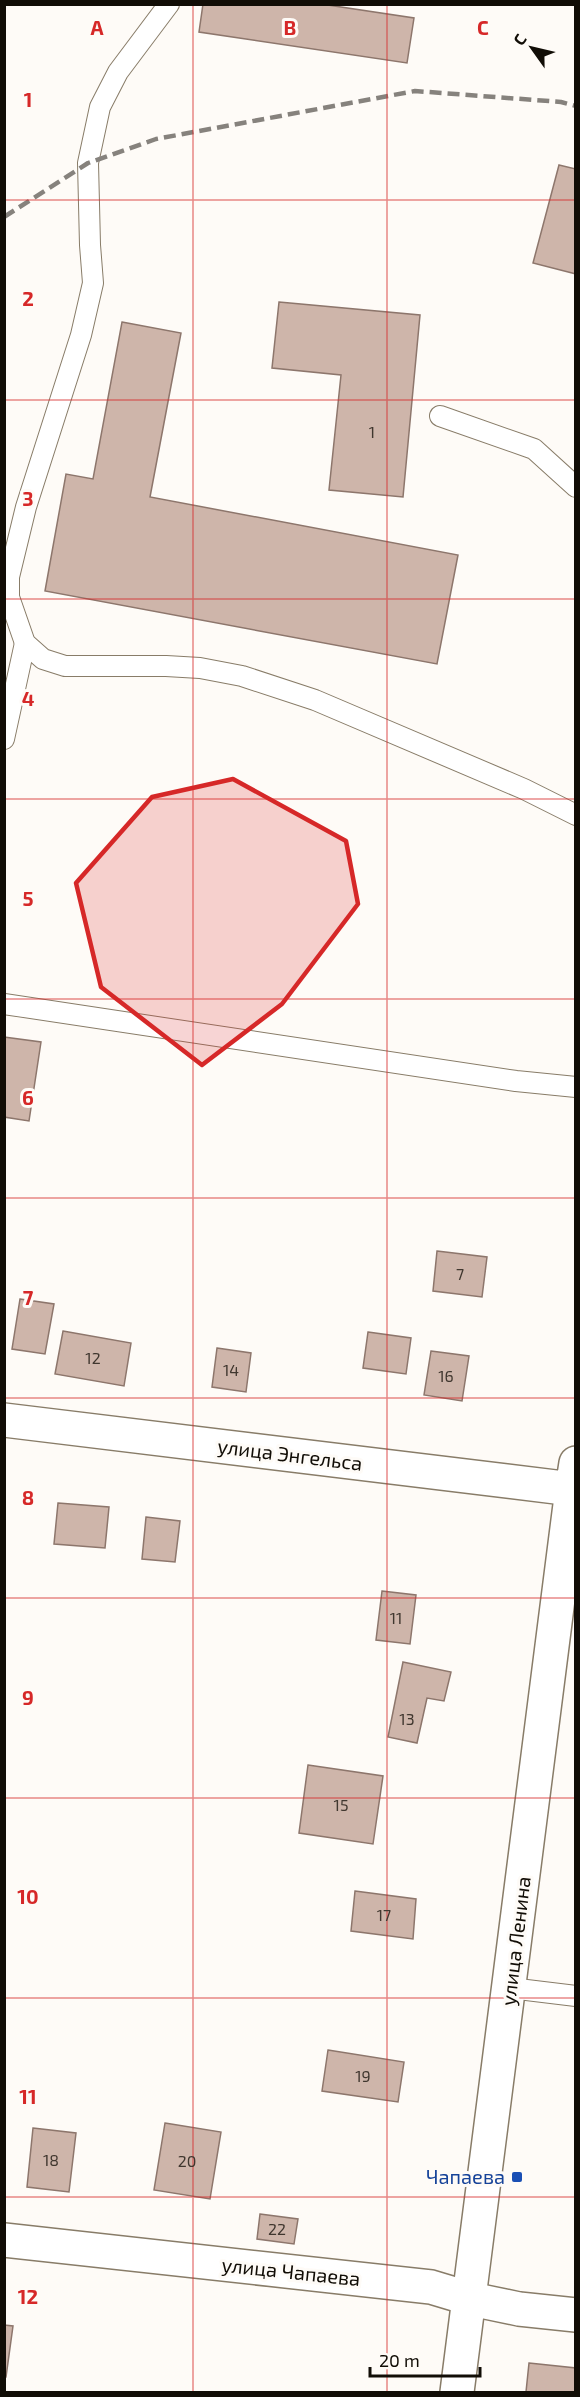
<svg xmlns="http://www.w3.org/2000/svg" width="580" height="2397" viewBox="0 0 580 2397" font-family="'Exo 2',sans-serif">
<rect width="100%" height="100%" fill="#fefbf7"/>
<g fill="#ceb5aa" stroke="#8d766c" stroke-width="1.5">
<path d="M203 4H321L414 18 407 63 199 32Z"/>
<path d="M559 165 576 169V274L533 263Z"/>
<path d="M279 302 420 315 403 497 329 490 341 375 272 368Z"/>
<path d="M122 322 181 333 150 497 458 555 437 664 45 591 66 474 93 479Z"/>
<path d="M4 1037 41 1042 29 1121 4 1117Z"/>
<path d="M437 1251 487 1257 482 1297 433 1291Z"/>
<path d="M20 1299 54 1304 45 1354 12 1349Z"/>
<path d="M63 1331 131 1343 124 1386 55 1374Z"/>
<path d="M368 1332 411 1338 406 1374 363 1368Z"/>
<path d="M217 1348 251 1353 246 1392 212 1387Z"/>
<path d="M431 1351 469 1356 462 1401 424 1395Z"/>
<path d="M58 1503 109 1507 105 1548 54 1544Z"/>
<path d="M146 1517 180 1521 175 1562 142 1559Z"/>
<path d="M382 1591 416 1595 410 1644 376 1640Z"/>
<path d="M403 1662 451 1672 444 1701 427 1698 417 1743 388 1737Z"/>
<path d="M308 1765 383 1776 373 1844 299 1833Z"/>
<path d="M355 1891 416 1899 413 1939 351 1931Z"/>
<path d="M328 2050 404 2062 398 2102 322 2091Z"/>
<path d="M165 2123 221 2132 210 2199 154 2190Z"/>
<path d="M33 2128 76 2133 69 2192 27 2187Z"/>
<path d="M260 2214 298 2219 294 2244 257 2239Z"/>
<path d="M4 2325 13 2326 6 2377H4Z"/>
<path d="M529 2363 576 2368V2392H526Z"/>
</g>
<g fill="none" stroke-linecap="round" stroke-linejoin="round">
<defs>
<g id="service">
<path d="M169 4 118 72 100 107 88 163 90 245 93 283 81 335 26 507 9 577V597L25 643 43 659 65 666H166L200 668 242 676 315 700 524 789 576 815"/>
<path d="M440 416 534 449 576 487"/>
<path d="M4 739 25 643"/>
<path d="M4 1004 516 1081 576 1087"/>
<path d="M510 1988 576 1996"/>
</g>
<g id="minor">
<path d="M4 1420 572 1489 576 1463"/>
<path d="M4 2240 431 2287 471 2299 519 2309 576 2315"/>
</g>
<path id="primary" d="M457 2392 572 1489H576"/>
</defs>
<use href="#service" stroke="#887c68" stroke-width="22"/>
<use href="#minor" stroke="#887c68" stroke-width="36"/>
<use href="#primary" stroke="#887c68" stroke-width="36"/>
<use href="#service" stroke="#fff" stroke-width="20"/>
<use href="#minor" stroke="#fff" stroke-width="33"/>
<use href="#primary" stroke="#fff" stroke-width="33"/>
<path stroke="#86827d" stroke-width="4.5" stroke-dasharray="12 6" stroke-linecap="butt" d="M4 217 88 163 156 139 415 91 561 102 576 106"/>
</g>
<path fill="#d62828" fill-opacity="0.2" stroke="#d62828" stroke-width="4.5" stroke-linejoin="round" d="M233 779 346 841 358 904 282 1004 202 1065 101 987 76 883 152 797Z"/>
<path fill="none" stroke="#d62828" stroke-width="1.5" stroke-opacity="0.55" d="M193 4V2392M387 4V2392M4 200H576M4 400H576M4 599H576M4 799H576M4 999H576M4 1198H576M4 1398H576M4 1598H576M4 1798H576M4 1998H576M4 2197H576"/>
<rect fill="#1a4fb4" stroke="#fefbf7" stroke-width="2" x="511" y="2171" width="12" height="12" rx="3"/>
<g text-anchor="middle" stroke-width="6" stroke-linejoin="round" paint-order="stroke">
<g font-size="16" fill="#40372f">
<text x="372" y="438">1</text>
<text x="460" y="1280">7</text>
<text x="93" y="1364">12</text>
<text x="231" y="1376">14</text>
<text x="446" y="1382">16</text>
<text x="396" y="1624">11</text>
<text x="407" y="1725">13</text>
<text x="341" y="1811">15</text>
<text x="384" y="1921">17</text>
<text x="363" y="2082">19</text>
<text x="51" y="2166">18</text>
<text x="187" y="2167">20</text>
<text x="277" y="2235">22</text>
</g>
<g font-size="20" fill="#110d06" stroke="#fefbf7">
<text transform="translate(290 1455) rotate(7)" y="7">улица Энгельса</text>
<text transform="translate(516 1941) rotate(-83)" y="7">улица Ленина</text>
<text transform="translate(291 2272) rotate(6)" y="7">улица Чапаева</text>
</g>
<g font-size="20" fill="#164399" stroke="#fefbf7" text-anchor="end">
<text x="505" y="2184">Чапаева</text>
</g>
</g>
<g font-size="20" text-anchor="middle" font-weight="bold" fill="#d62828" stroke="#fefbf7" stroke-width="6" stroke-linejoin="round" paint-order="stroke">
<text x="97" y="35">A</text>
<text x="290" y="35">B</text>
<text x="483" y="35">C</text>
<text x="28" y="107">1</text>
<text x="28" y="306">2</text>
<text x="28" y="506">3</text>
<text x="28" y="706">4</text>
<text x="28" y="906">5</text>
<text x="28" y="1105">6</text>
<text x="28" y="1305">7</text>
<text x="28" y="1505">8</text>
<text x="28" y="1705">9</text>
<text x="28" y="1904">10</text>
<text x="28" y="2104">11</text>
<text x="28" y="2304">12</text>
</g>
<rect width="580" height="2397" fill="none" stroke="#110d06" stroke-width="12"/>
<g transform="translate(532 48) rotate(304)" stroke="#fefbf7" stroke-width="4.5" paint-order="stroke">
<path d="M0-4.5L10 22L0 15L-10 22Z" fill="#110d06"/>
<text y="-9" font-size="16" font-weight="bold" text-anchor="middle" fill="#110d06">С</text>
</g>
<path d="M370 2367v9h110v-9" fill="none" stroke="#110d06" stroke-width="3"/>
<text x="379" y="2367" font-size="18" fill="#110d06" stroke="#fefbf7" stroke-width="4.5" paint-order="stroke">20 m</text>
</svg>
